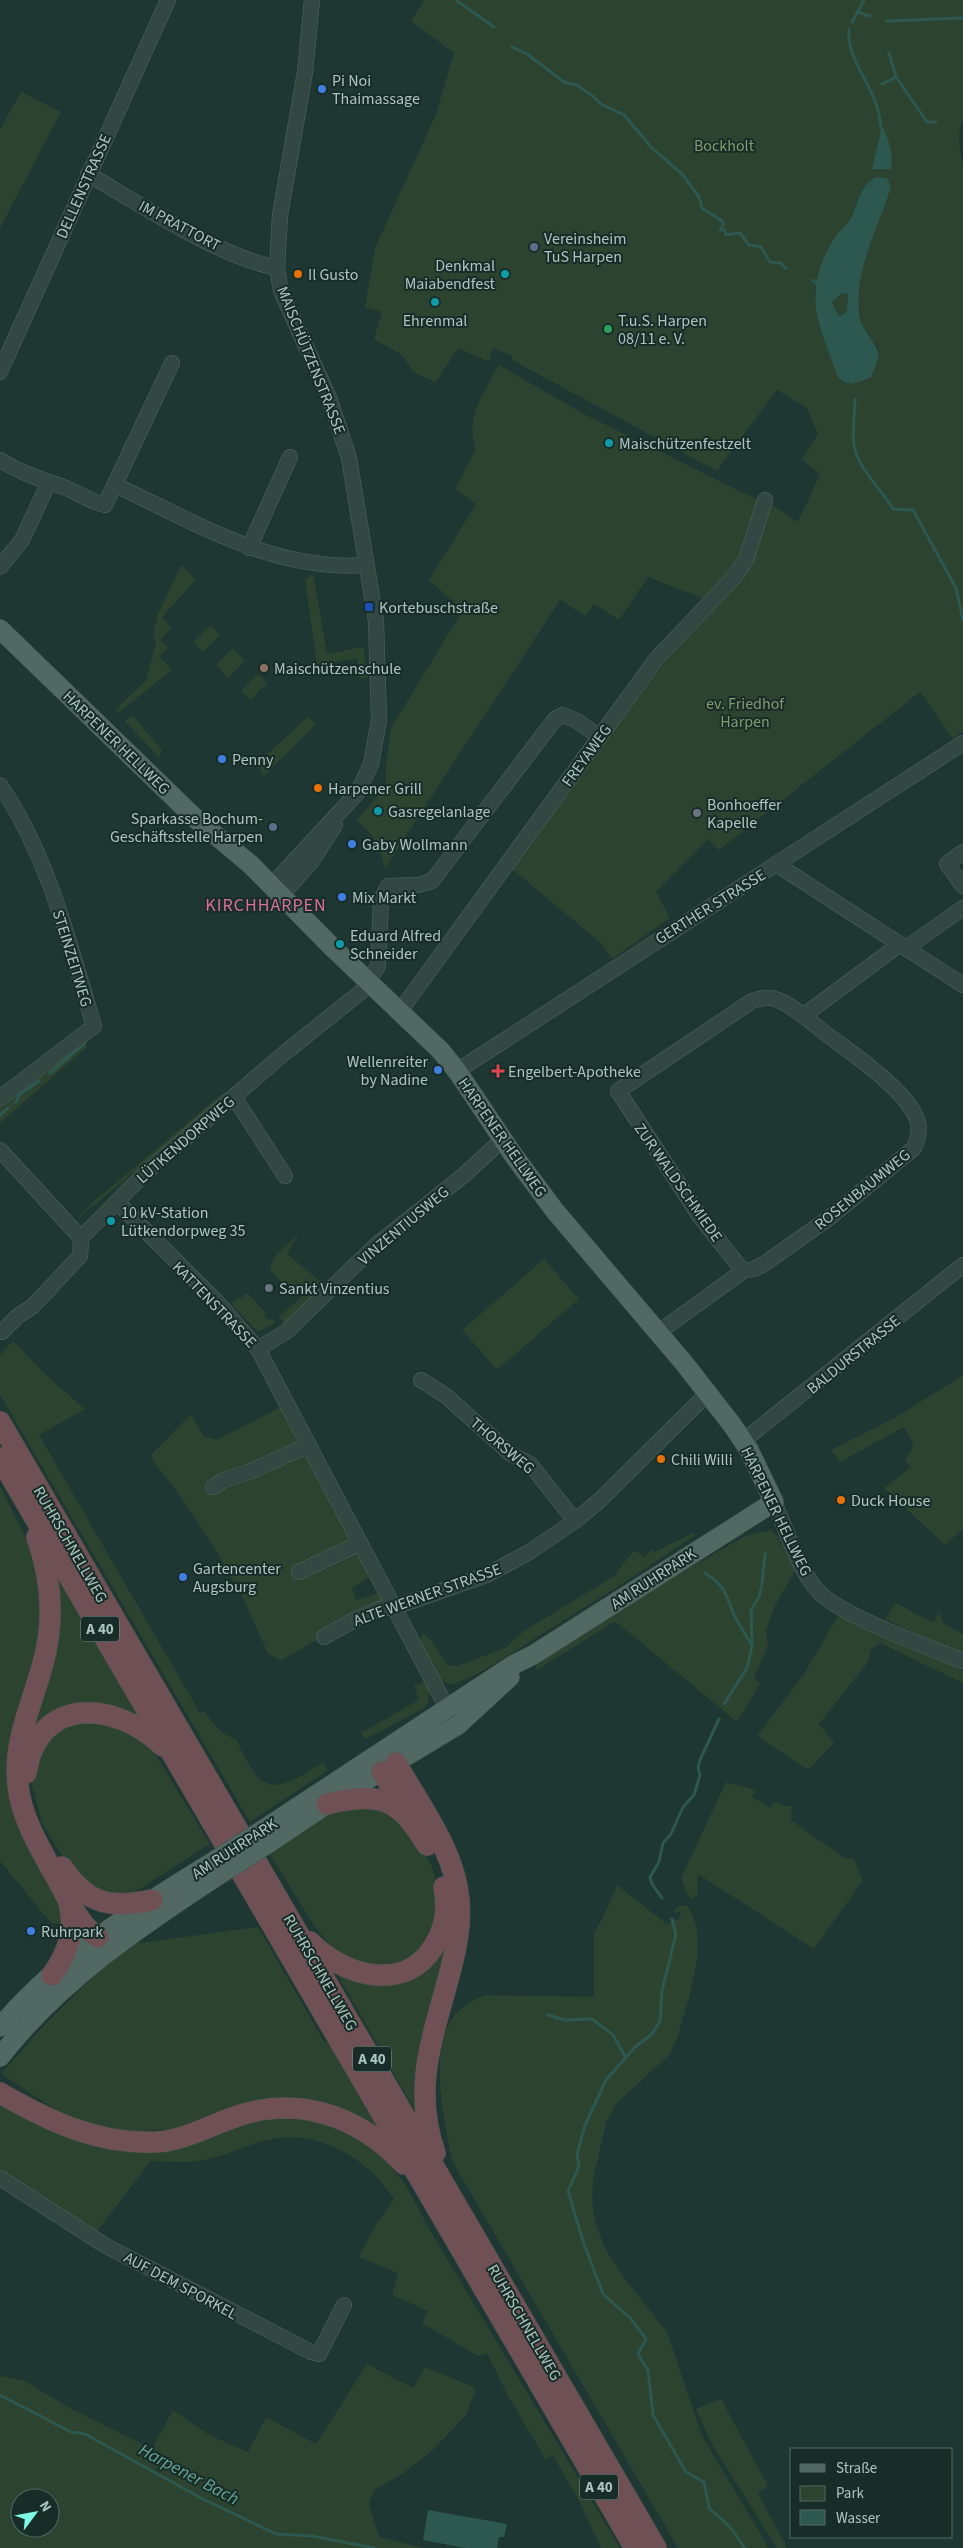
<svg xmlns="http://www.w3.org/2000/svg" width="963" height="2548" viewBox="0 0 963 2548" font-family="'Source Sans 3',sans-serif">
<rect width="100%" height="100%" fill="#1f3732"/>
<g fill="#2c4330" fill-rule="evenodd">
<path d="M424 0H963V119C957 132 959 151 963 165V731L953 739 920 692 719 850 708 839 656 892 670 918 612 959 602 944 511 868 663 664 731 589 771 504 798 522 820 474 802 459 818 434 807 408 777 390 717 471 512 360V356L493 348 489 362 458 348 436 382 414 373 402 355 374 339 382 312 365 307 375 248 436 114 454 53 411 21ZM887 179 889 195 863 259 859 296 860 322 878 349 844 383 838 377 828 349 814 291 822 263 836 236 850 219 863 188 871 180Z"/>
<path d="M21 92 61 112 0 228V129Z"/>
<path d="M842 293 848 294 847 311 841 316 838 315 832 302Z"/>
<path d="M499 365 584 414 758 500 740 558 707 600 648 577 619 620 594 604 585 616 560 600 385 868C380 847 374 834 357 821L386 785V766L391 728 463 610 429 580 476 504 455 489 476 449C464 417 484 393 499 365Z"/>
<path d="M181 565 196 580 162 617 171 627 160 640 168 648 159 656 172 670 118 713 115 710 146 680 156 643 153 634 158 614Z"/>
<path d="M313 573 327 654 363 647 368 678 360 679 357 658 317 665 305 580Z"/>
<path d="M211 625 220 635 203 652 193 642Z"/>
<path d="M233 648 245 661 228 678 216 665Z"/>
<path d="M258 674 267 683 250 700 241 691Z"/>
<path d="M132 715 162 750 159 758 125 721Z"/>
<path d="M308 717 316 724 264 776 256 764Z"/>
<path d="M82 1040 87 1047 0 1123V1102Z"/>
<path d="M226 1092 227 1094 75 1221 92 1203 218 1097Z"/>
<path d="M298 1235 287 1254 326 1286 285 1324 279 1317 301 1297V1294L296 1290 287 1288 270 1270 274 1257Z"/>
<path d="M544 1259 579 1299 497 1370 462 1330Z"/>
<path d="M247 1293 266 1313 264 1314 267 1319 274 1320 275 1323 258 1332 231 1304 238 1298 243 1299 244 1294Z"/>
<path d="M13 1341 49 1378 85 1409 39 1435 200 1713 204 1711C214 1725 221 1734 237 1740 240 1750 246 1759 251 1768 272 1802 298 1776 323 1763L328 1770 250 1822 0 1395V1355Z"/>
<path d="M963 1375V1529L945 1545 884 1488 911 1467 905 1461 914 1445 904 1427 840 1462 831 1450 898 1416Z"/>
<path d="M281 1407 370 1577 352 1588 356 1600 379 1593 384 1602 280 1661 268 1653 243 1598 212 1544 183 1500 150 1456 191 1414 204 1436 216 1440Z"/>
<path d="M0 1486 30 1546 44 1598 41 1638 10 1756 59 1905 63 1924 51 1923 0 1861Z"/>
<path d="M771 1530 778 1537 795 1570 775 1606 766 1631 768 1646 754 1678 760 1684 737 1722 615 1621 537 1670 535 1663 617 1610 745 1536Z"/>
<path d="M692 1533 695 1535C642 1572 588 1605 534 1639 516 1650 469 1683 450 1684 436 1684 425 1652 420 1641L423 1633 432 1641 447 1665 457 1666 505 1648 524 1631 614 1576 634 1550 644 1557 652 1550 655 1552Z"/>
<path d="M51 1565 143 1724 87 1706 23 1755Z"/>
<path d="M896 1603 933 1623 939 1612 944 1624 963 1634V1656L885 1619Z"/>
<path d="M839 1614 908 1647 963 1670V1683L880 1643 871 1649 868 1662 819 1724 834 1743 808 1770 757 1736 804 1674Z"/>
<path d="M425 1681 430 1691 426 1707 366 1739 361 1733 419 1700 414 1686Z"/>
<path d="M69 1721 114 1722 152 1749 210 1844 130 1895 111 1896 77 1880 42 1823 32 1785V1766L46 1737Z"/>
<path d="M726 1782 755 1790 752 1797 770 1808 775 1801 784 1806H792L791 1820 844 1858 854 1859 863 1880 814 1949 698 1874 697 1895 693 1899 687 1893 681 1878Z"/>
<path d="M363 1802 410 1827 431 1865 438 1886 440 1911 419 1955 385 1969 337 1954 313 1924 268 1851 332 1810Z"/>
<path d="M444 1863 453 1905 422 2123 332 1965 373 1981 445 1938Z"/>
<path d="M617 1885 668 1925 673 1919 679 1920 681 1911 675 1913 673 1910 682 1905 687 1906C712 1938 687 2001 678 2037L669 2055 616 2104 607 2120 593 2179 592 2201 596 2224 605 2248 622 2275 667 2332 702 2436 769 2548H678L452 2161C443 2109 416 2011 489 1995L594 1997V1932L602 1920Z"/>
<path d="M258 1927 325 2043 327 2041 386 2141 339 2112 186 2129 117 2132 59 2112 1 2074 36 2034 83 1986 133 1944Z"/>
<path d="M0 2104 131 2151 252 2118 324 2120 370 2144 389 2163 405 2184 431 2232 620 2548H601L577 2497 552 2454 546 2460 507 2394 487 2353 478 2356 422 2323 428 2311 392 2295 398 2273 359 2257 376 2224 394 2199C370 2162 325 2132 278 2138 249 2142 220 2160 189 2162 177 2163 164 2161 151 2161L97 2231 0 2169Z"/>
<path d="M367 2364 413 2388 425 2367 476 2388 466 2415 433 2450 402 2474 374 2490 369 2504 379 2537 423 2548H0V2376L23 2380 68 2407 152 2449 173 2410 209 2435 248 2452 266 2417 316 2444ZM20 2498H50V2528H20Z"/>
<path d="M721 2399 768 2486 758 2493 787 2548H777L713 2446 696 2409Z"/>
</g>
<g fill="#2d5850" fill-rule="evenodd">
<path d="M881 123C887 137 895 153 891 169H872L880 136Z"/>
<path d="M876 177 887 178 891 187C877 234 853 267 860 320 861 324 865 329 867 333 881 353 881 355 871 377 858 382 849 389 838 377 818 322 800 291 836 236 840 230 847 225 850 219 859 204 859 185 876 177ZM842 293 848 294 847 311 841 316 838 315 832 302Z"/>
<path d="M428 2510 507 2524 504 2537H499L497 2548H465L423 2540Z"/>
</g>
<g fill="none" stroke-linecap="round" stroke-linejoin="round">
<g stroke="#2d5850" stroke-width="3">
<path d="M456 0 494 27"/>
<path d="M857 12 870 16"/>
<path d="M887 21 963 18"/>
<path d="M852 22 864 0"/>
<path d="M849 29C846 57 870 81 877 107 879 113 880 120 881 127"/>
<path d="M512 47 527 54 564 82 577 85 594 97 601 104 624 115 652 148 682 174 699 197 702 208 722 221 724 224 720 230H725L726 235 740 233 749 245 761 247 770 262 780 263 786 268"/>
<path d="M889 53 896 77"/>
<path d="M882 84 896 77 927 122H936"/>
<path d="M813 280 818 285"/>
<path d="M855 399C855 412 851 439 855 450 862 473 881 488 893 509L913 510 956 588 963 620"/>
<path d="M50 1073 85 1043"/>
<path d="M16 1102 19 1095 39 1081"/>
<path d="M0 1115 8 1108"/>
<path d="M705 1573C728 1588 725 1595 735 1617 740 1626 746 1635 751 1644"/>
<path d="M724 1704 747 1668 752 1646 751 1610 759 1597 762 1584 765 1554"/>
<path d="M662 1898 652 1884 650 1877 659 1862 663 1843 671 1834 683 1807 694 1795 700 1775 698 1767 700 1760 719 1719"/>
<path d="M672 1919 676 1934 662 1991 660 2021 652 2034 635 2047 606 2080 585 2125 577 2154 579 2166 568 2191 583 2241 603 2294 631 2319 646 2339 638 2354 648 2370 653 2415 686 2472 704 2482 709 2508 730 2527 745 2548"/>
<path d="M548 2015 565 2020 592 2019 613 2035 626 2058"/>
<path d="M0 2395 71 2432 85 2434 201 2498 276 2534 312 2536 374 2548"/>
</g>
<defs>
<g id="minor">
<path d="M88 174C143 206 215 255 277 268"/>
<path d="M0 372 168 0"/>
<path d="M0 460C19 472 37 478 58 485 74 490 89 501 105 505L172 363"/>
<path d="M115 485C197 523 274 572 367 565"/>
<path d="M249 548 290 457"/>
<path d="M0 567 22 540 48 484"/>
<path d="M0 785C49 857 69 943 94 1026L0 1098"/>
<path d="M963 852 947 864 963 886"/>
<path d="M776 864 963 985"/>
<path d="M272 885 358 792 371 764 379 720 376 621 349 458 330 400 281 291 277 268 280 215 305 72 312 0"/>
<path d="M282 895 312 861 335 825"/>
<path d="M906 948 963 908"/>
<path d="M400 1011 657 658 736 575 746 560 765 500"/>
<path d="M803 1016 892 950 897 943"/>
<path d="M457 1071 963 743"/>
<path d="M234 1097 285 1176"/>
<path d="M0 1150 81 1238"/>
<path d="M117 1202 219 1304 258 1349 447 1708 450 1717 443 1735"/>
<path d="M2 1332 18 1316 33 1306 80 1256 81 1238 146 1172 287 1051 362 991 378 966 381 900 388 886 418 885 432 881 555 719 563 715 577 721 600 737"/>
<path d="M659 1332 743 1271 754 1269 764 1264 829 1218 914 1148C918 1139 920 1131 918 1122 908 1090 851 1053 825 1033 811 1022 795 1007 778 1000 769 996 761 998 752 1001L618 1091 701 1218 743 1271"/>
<path d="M258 1349 286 1332 375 1246 464 1175 502 1140"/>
<path d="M421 1380 446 1396 511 1454 530 1464 575 1521"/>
<path d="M743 1441 963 1265"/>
<path d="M213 1487 224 1480 249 1472 309 1445"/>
<path d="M774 1502C787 1531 797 1567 818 1591 839 1615 930 1648 963 1661"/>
<path d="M299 1572 360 1543"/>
<path d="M324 1637 356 1619 379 1609 395 1607 487 1575 531 1551 575 1521 600 1500 708 1393"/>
<path d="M0 2178 106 2246 311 2352 319 2354 344 2305"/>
</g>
<g id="major">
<path d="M0 629 196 819 250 864 332 947 441 1051 457 1071 514 1156 555 1211 684 1363 733 1426 749 1450 774 1502 533 1655 513 1665 261 1831"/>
<path d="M269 1843 327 1804 458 1725 510 1677"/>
<path d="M0 2027C58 1958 137 1908 214 1861"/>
<path d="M0 2057C60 1980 141 1926 222 1873"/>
</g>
<g id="highway">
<path d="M0 1422 656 2548"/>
<path d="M0 1458 635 2548"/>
<path d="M37 1537C52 1580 55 1623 42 1667 31 1707 13 1743 18 1785 21 1818 41 1850 57 1879 67 1897 80 1927 98 1937"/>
<path d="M396 1763C420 1806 455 1851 459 1900 461 1924 457 1945 451 1968 435 2032 411 2086 435 2153"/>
<path d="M382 1772 407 1812"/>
<path d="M26 1773C39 1694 115 1701 163 1746"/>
<path d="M327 1804C380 1792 398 1797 427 1845"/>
<path d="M62 1867C87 1904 109 1909 152 1900"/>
<path d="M310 1942C343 1976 405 1994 434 1946 446 1927 448 1909 444 1887"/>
<path d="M52 1975C68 1953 76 1930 69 1903"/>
<path d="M0 2093C49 2121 98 2145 157 2142 184 2140 207 2127 232 2118 296 2094 358 2115 404 2164"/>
</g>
</defs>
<use href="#minor" stroke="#506661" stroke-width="16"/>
<use href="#major" stroke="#3f5450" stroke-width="20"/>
<use href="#highway" stroke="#3d524e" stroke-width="22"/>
<use href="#minor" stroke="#334843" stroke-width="15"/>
<use href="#major" stroke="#516863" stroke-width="19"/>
<use href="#highway" stroke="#6e5055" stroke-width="21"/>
<defs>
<g id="major-bridge">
<path d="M214 1861 261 1831"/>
<path d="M222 1873 269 1843"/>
</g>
</defs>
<use href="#major-bridge" stroke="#3f5450" stroke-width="20" stroke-linecap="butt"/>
<use href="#major-bridge" stroke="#516863" stroke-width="19"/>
</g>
<g fill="#3f7fe0" stroke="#182c28" stroke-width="2">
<circle cx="322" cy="89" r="5"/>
<circle cx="222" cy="759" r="5"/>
<circle cx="352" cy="844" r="5"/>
<circle cx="342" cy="897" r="5"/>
<circle cx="438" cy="1070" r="5"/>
<circle cx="183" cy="1577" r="5"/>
<circle cx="31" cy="1931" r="5"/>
</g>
<g fill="#5c6f8a" stroke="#182c28" stroke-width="2">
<circle cx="534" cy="247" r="5"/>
<circle cx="273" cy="827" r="5"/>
</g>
<g fill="#e8710a" stroke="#182c28" stroke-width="2">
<circle cx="298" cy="274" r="5"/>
<circle cx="318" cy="788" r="5"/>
<circle cx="661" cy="1459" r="5"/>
<circle cx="841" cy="1500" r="5"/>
</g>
<g fill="#0f9aa8" stroke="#182c28" stroke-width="2">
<circle cx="505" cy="274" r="5"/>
<circle cx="435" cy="302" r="5"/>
<circle cx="609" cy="443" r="5"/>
<circle cx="378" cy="811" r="5"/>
<circle cx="340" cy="944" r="5"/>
<circle cx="111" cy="1221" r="5"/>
</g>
<circle fill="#2e9e5b" stroke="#182c28" stroke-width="2" cx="608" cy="329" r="5"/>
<rect fill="#1a4fb4" stroke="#182c28" stroke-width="2" x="364" y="602" width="10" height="10" rx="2.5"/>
<circle fill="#8d6e63" stroke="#182c28" stroke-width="2" cx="264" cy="668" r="5"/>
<g fill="#6b7280" stroke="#182c28" stroke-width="2">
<circle cx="697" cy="813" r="5"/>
<circle cx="269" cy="1288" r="5"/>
</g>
<path fill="#e0444e" stroke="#182c28" stroke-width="2" d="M495.5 1063.5h5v5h5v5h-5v5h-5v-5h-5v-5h5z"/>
<g text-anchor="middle" stroke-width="4" stroke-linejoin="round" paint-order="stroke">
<g fill="#182c28" stroke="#809792" stroke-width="1">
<rect x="81" y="1616.5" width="38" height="25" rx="4"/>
<rect x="353" y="2046.5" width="38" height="25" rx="4"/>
<rect x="580" y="2474.5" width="38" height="25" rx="4"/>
</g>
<g font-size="15" font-weight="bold" fill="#adc5c0">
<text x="100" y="1634">A 40</text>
<text x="372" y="2064">A 40</text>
<text x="599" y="2492">A 40</text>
</g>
<g font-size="16" fill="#adc5c0" stroke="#182c28" text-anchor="start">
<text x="332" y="86">Pi Noi<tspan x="332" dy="18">Thaimassage</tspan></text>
<text x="544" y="244">Vereinsheim<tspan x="544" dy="18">TuS Harpen</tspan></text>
<text x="495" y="271" text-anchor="end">Denkmal<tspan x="495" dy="18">Maiabendfest</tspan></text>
<text x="308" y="280">Il Gusto</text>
<text x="435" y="326" text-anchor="middle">Ehrenmal</text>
<text x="618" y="326">T.u.S. Harpen<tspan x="618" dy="18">08/11 e. V.</tspan></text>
<text x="619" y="449">Maischützenfestzelt</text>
<text x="379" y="613">Kortebuschstraße</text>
<text x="274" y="674">Maischützenschule</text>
<text x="232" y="765">Penny</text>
<text x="328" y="794">Harpener Grill</text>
<text x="707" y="810">Bonhoeffer<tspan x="707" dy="18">Kapelle</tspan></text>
<text x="388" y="817">Gasregelanlage</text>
<text x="263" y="824" text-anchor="end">Sparkasse Bochum-<tspan x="263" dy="18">Geschäftsstelle Harpen</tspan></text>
<text x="362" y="850">Gaby Wollmann</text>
<text x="352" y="903">Mix Markt</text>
<text x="350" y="941">Eduard Alfred<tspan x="350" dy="18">Schneider</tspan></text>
<text x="428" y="1067" text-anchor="end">Wellenreiter<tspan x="428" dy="18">by Nadine</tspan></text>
<text x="508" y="1077">Engelbert-Apotheke</text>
<text x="121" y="1218">10 kV-Station<tspan x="121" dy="18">Lütkendorpweg 35</tspan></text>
<text x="279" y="1294">Sankt Vinzentius</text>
<text x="671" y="1465">Chili Willi</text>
<text x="851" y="1506">Duck House</text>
<text x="193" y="1574">Gartencenter<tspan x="193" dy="18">Augsburg</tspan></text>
<text x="41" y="1937">Ruhrpark</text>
</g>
<g font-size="16" fill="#869a6c" stroke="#182c28">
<text x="724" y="151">Bockholt</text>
<text x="745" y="709">ev. Friedhof<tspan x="745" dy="18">Harpen</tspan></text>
</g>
<g font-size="16" fill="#adc5c0" stroke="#182c28">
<text transform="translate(83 186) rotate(-66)" y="6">DELLENSTRASSE</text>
<text transform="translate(180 225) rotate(28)" y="6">IM PRATTORT</text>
<text transform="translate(312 360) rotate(68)" y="6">MAISCHÜTZENSTRASSE</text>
<text transform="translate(117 742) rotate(44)" y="6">HARPENER HELLWEG</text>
<text transform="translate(586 755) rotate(-54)" y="6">FREYAWEG</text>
<text transform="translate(710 906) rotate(-32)" y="6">GERTHER STRASSE</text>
<text transform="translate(73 958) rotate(73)" y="6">STEINZEITWEG</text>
<text transform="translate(503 1137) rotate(55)" y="6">HARPENER HELLWEG</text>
<text transform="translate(185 1139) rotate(-41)" y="6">LÜTKENDORPWEG</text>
<text transform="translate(679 1182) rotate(55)" y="6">ZUR WALDSCHMIEDE</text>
<text transform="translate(862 1189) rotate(-39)" y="6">ROSENBAUMWEG</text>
<text transform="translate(403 1225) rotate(-40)" y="6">VINZENTIUSWEG</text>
<text transform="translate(215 1304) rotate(46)" y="6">KATTENSTRASSE</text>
<text transform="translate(853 1354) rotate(-39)" y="6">BALDURSTRASSE</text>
<text transform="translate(503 1445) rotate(40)" y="6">THORSWEG</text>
<text transform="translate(777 1511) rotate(64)" y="6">HARPENER HELLWEG</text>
<text transform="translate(71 1544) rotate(60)" y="6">RUHRSCHNELLWEG</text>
<text transform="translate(653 1578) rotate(-33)" y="6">AM RUHRPARK</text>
<text transform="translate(427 1594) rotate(-20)" y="6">ALTE WERNER STRASSE</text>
<text transform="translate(234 1848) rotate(-33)" y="6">AM RUHRPARK</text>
<text transform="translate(321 1972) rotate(60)" y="6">RUHRSCHNELLWEG</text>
<text transform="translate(181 2285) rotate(28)" y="6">AUF DEM SPORKEL</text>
<text transform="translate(525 2322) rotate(60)" y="6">RUHRSCHNELLWEG</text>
</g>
<g font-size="18" letter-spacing="1" fill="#db7097" stroke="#182c28">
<text x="266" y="911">KIRCHHARPEN</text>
</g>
<g font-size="18" font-style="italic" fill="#65a597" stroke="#182c28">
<text transform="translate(189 2474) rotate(28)" y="6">Harpener Bach</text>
</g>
</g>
<rect x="790" y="2448" width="162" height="90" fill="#182c28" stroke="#546965"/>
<rect x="800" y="2464" width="25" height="8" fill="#516863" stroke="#546965"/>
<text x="836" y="2473" font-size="15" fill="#adc5c0">Straße</text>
<rect x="800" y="2486" width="25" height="15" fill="#2c4330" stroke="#546965"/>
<text x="836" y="2498" font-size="15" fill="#adc5c0">Park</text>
<rect x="800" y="2510" width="25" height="15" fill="#2d5850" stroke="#546965"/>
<text x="836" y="2523" font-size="15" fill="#adc5c0">Wasser</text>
<g transform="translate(35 2513) rotate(58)"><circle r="24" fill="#182c28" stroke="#546965"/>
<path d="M0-4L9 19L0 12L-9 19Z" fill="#7dfae3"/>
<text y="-8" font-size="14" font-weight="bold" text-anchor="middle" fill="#adc5c0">N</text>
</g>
</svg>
